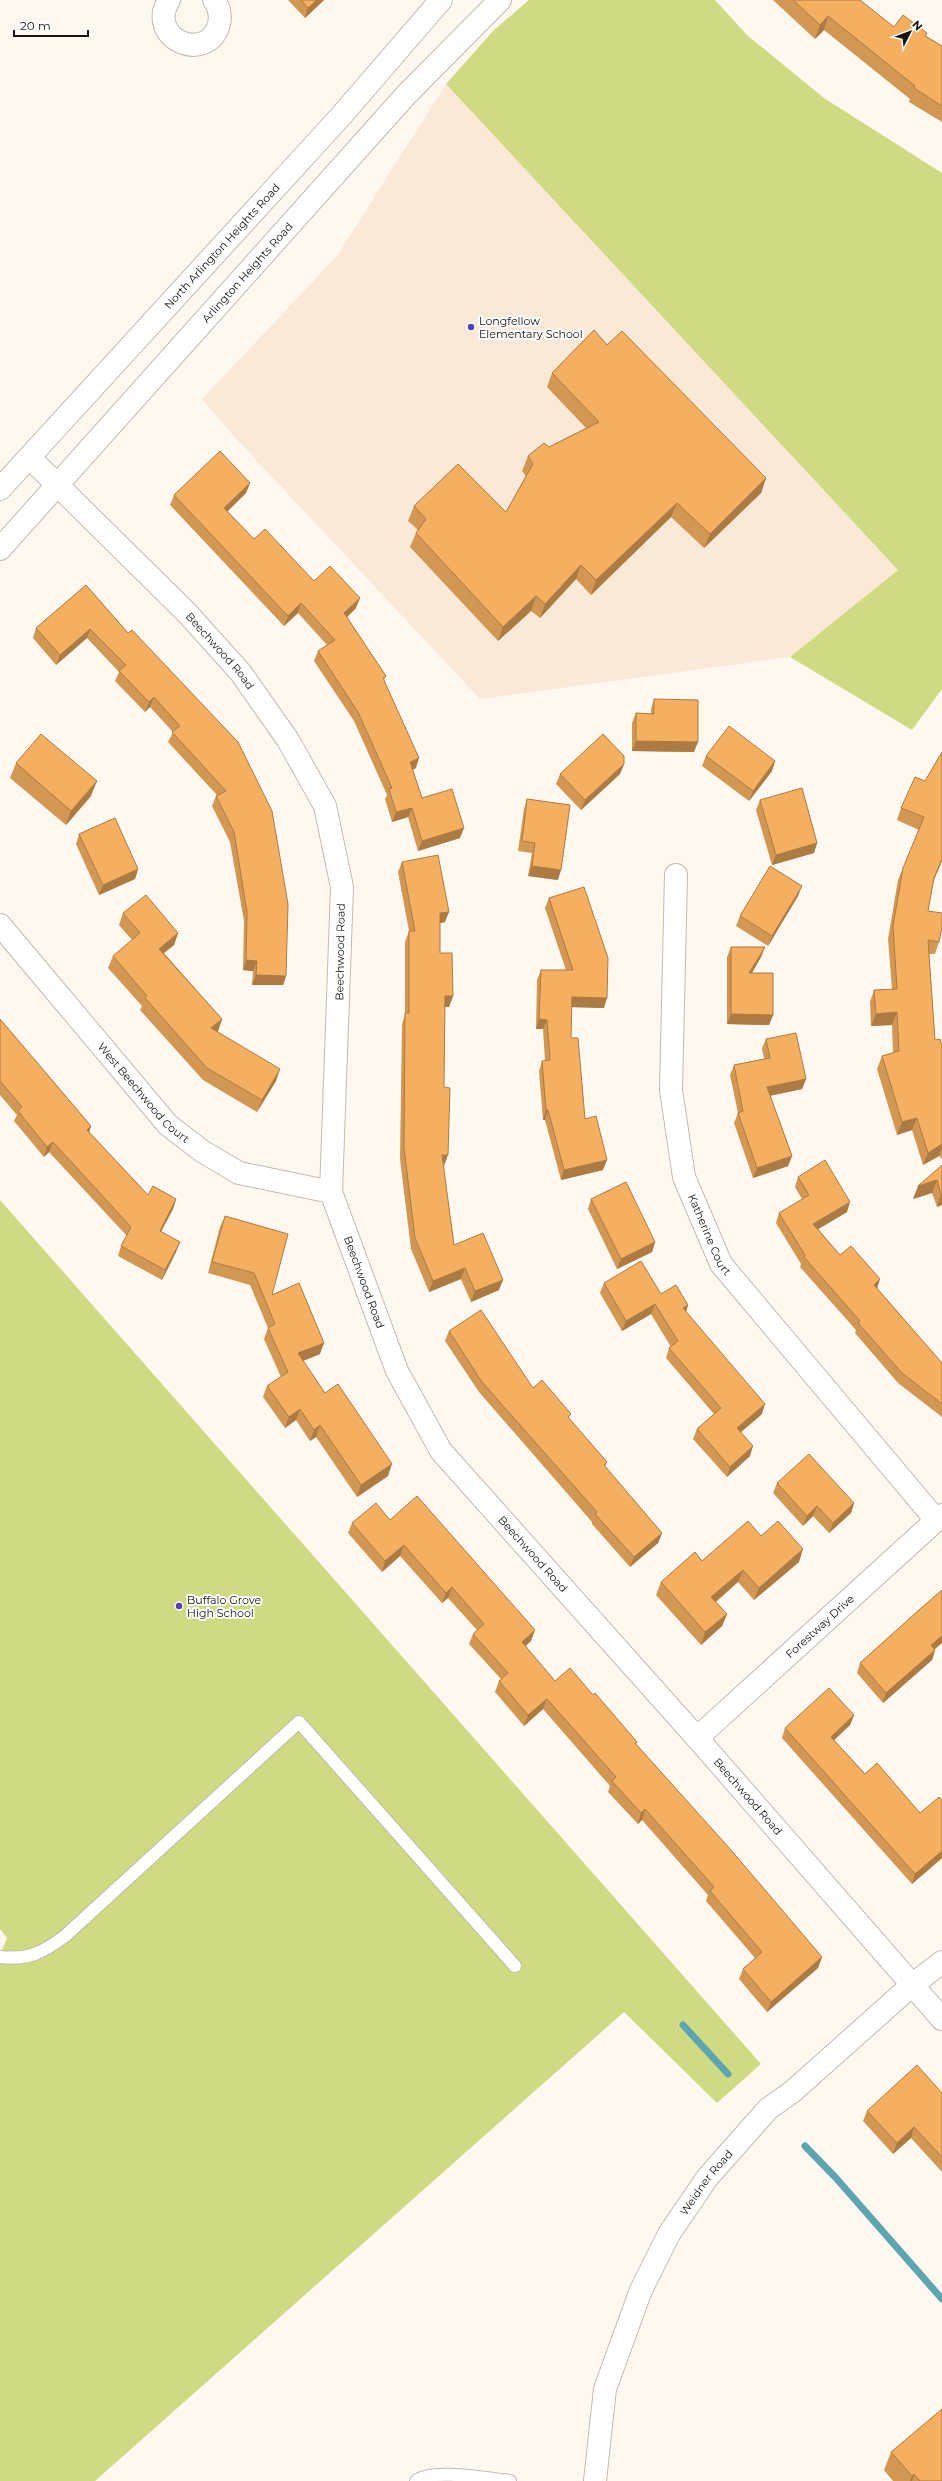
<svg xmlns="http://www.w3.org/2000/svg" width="942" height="2481" viewBox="0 0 942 2481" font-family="Montserrat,sans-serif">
<rect width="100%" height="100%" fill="#fff8f0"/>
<path fill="#fae9d7" d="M446 84 898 570 790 657 480 699 229 431 202 399 337 256Z"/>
<g fill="#cfda82">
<path d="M529 0H715L747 35 824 98 942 173V689L912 730 790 657 898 570 446 84 493 31Z"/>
<path d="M0 1200 761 2064 717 2103 624 2012 95 2481H0V1955L7 1938 0 1929Z"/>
</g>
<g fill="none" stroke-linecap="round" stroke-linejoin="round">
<g stroke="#5da5b1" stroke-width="7">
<path d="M683 2025 728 2074"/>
<path d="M805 2146 836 2178 942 2299"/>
</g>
<defs>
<g id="service">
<path d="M0 1957C29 1960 42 1953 65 1936L299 1722 515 1966"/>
<path d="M416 2481C433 2468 488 2479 510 2481"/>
</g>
<g id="minor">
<path d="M169 0C145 39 208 65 219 24 221 15 219 7 214 0"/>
<path id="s1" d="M30 458 187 613 241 673 288 740 325 806 342 887 331 1192 397 1371 441 1451 697 1738 942 2019"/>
<path id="s2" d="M676 875 671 1090 684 1177 721 1264 936 1520"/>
<path id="s3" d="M0 925 168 1125 202 1151 239 1173 331 1192"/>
<path id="s4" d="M697 1738 942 1515"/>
<path id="s5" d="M595 2481 605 2389 641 2290 669 2234 707 2178 768 2109 792 2092 911 1986 942 1962"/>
</g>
<g id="secondary">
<path id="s6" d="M0 489 341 116 441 0"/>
<path id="s7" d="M0 549 406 95 500 0"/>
</g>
</defs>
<use href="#service" stroke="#c5baae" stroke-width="14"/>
<use href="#minor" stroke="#c5baae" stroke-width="24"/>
<use href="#secondary" stroke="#c5baae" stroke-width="24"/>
<use href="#service" stroke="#fff" stroke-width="12"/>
<use href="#minor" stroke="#fff" stroke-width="22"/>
<use href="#secondary" stroke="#fff" stroke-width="22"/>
</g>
<g fill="#d29753">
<path d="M288 0H324L305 18Z"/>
<path d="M773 0H860L894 27 926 36 942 46V122L909 102 910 99 824 30 815 39Z"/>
<path d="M607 345 766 478 761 493 704 548 671 517 591 595 576 579 540 618 531 611 498 641 410 547 416 533 418 530 408 521 414 506 506 512 526 476 522 471 528 456 549 447 586 428 547 387 552 373Z"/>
<path d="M250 483 246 493 227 511 254 539 314 581 356 608 347 617 386 676 384 680 416 768 413 770 422 798 460 838 418 851 408 817 392 822 385 799 387 795 354 721 314 661 318 651 327 645 298 613 284 626 170 505 174 495Z"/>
<path d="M86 585 128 633 238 742 286 976 283 985H252L253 971 243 970 244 921 230 842 212 806 216 796 217 795 168 742 173 732 150 707 145 712 115 681 119 672 87 638 56 665 33 638 36 628Z"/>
<path d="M654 699 694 752 632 751V723L636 713 651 714V709Z"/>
<path d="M942 752V861L933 882 928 911 939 942 935 954H929L935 1040 942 1046V1159L939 1156 923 1165 912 1130 897 1135 877 1069 882 1056 893 1053 892 1025 871 1026 870 1002 874 990 892 989 888 939 898 880 903 868 919 830 897 820 901 808 925 781Z"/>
<path d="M706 756 775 761 772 771 749 801 702 766Z"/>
<path d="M16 763 91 796 66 825 10 778Z"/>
<path d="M624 764 620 774 581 810 556 784 560 774Z"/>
<path d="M527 799 558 880 528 876 532 853 518 851 524 809Z"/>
<path d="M760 800 817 843 814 853 772 865 756 810Z"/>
<path d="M79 834 138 869 135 879 99 895 76 844Z"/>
<path d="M402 862 445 922 440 923V953L453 996 449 1007H445L443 1166 454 1245 499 1290 471 1302 461 1279 429 1292 411 1249 400 1159 402 1024 405 1015V942L409 931 398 872Z"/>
<path d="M798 896 768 946 736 926 740 916Z"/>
<path d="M549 898 604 1008 572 1007 571 1038 585 1119 603 1170 561 1180 545 1120H543L539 1071 542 1061H545L543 1029H536L537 980 541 970H566L545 908Z"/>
<path d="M123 913 178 933 174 945 164 953 222 1019 218 1031 217 1032 276 1081 257 1112 203 1080 140 1010 142 1006 108 968 113 956 132 940 119 925Z"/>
<path d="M731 947H765L761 957 752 973 773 1015 769 1025 727 1024V957Z"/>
<path d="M0 1019 91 1126 89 1132 148 1195 176 1199 173 1209 161 1232 176 1252 162 1280 118 1256 121 1246 127 1236 49 1152 44 1157 14 1121 17 1115 0 1095Z"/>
<path d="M766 1039 806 1079 802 1089 770 1096 792 1156 788 1166 753 1178 734 1123 738 1113 730 1075 734 1065 764 1059 762 1048Z"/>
<path d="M942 1165V1205L937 1207 932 1193 913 1199Z"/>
<path d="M798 1177 847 1212 818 1229 840 1255 877 1288 942 1363V1417L898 1383 855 1333 856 1330 800 1267 801 1264 776 1223 779 1213 802 1199 795 1187Z"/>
<path d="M591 1199 655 1242 652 1252 617 1269 588 1209Z"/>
<path d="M225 1216 272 1295 320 1354 303 1361 325 1393 388 1476 357 1497 316 1437 310 1441 296 1420 285 1428 263 1397 267 1386 281 1377 264 1339 268 1328 250 1285 208 1273 220 1227Z"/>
<path d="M604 1283 661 1294 688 1305 686 1312 762 1414 741 1432 750 1456 727 1477 693 1439 697 1429 714 1414 666 1358 669 1348 671 1347 651 1314 622 1331 600 1293Z"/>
<path d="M449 1331 533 1388 569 1419 607 1462 605 1467 662 1533 658 1543 630 1567 592 1524V1522L479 1392 445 1341Z"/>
<path d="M777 1483 854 1503 851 1513 829 1533 813 1516 803 1526 773 1493Z"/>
<path d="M390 1520 531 1641 525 1646 555 1681 593 1695 637 1742 636 1744 822 1957 818 1968 767 2012 739 1979 743 1969 755 1958 706 1901 708 1895 642 1820 638 1824 608 1792 610 1786 543 1709 524 1726 495 1692 499 1681 501 1679 469 1644 473 1634 477 1630 448 1598 442 1603 400 1556 382 1572 348 1533 352 1523Z"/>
<path d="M761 1536 799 1562 754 1600 738 1582 716 1602 727 1614 722 1626 701 1645 656 1595 661 1582 702 1561Z"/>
<path d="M942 1590V1643L935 1649 932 1660 883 1703 857 1673 860 1663Z"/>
<path d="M854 1715 850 1725 834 1740 942 1858 912 1884 782 1738 785 1728Z"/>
<path d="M942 2093V2172L911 2138 893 2154 863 2121 867 2111Z"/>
<path d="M891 2452 942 2481H893L884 2470Z"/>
</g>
<g fill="#ab7b43">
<path d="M317 0H324L305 18 308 8Z"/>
<path d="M828 16 824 30 815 39 820 25Z"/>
<path d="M766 478 761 493 704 548 710 534Z"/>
<path d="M250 483 246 493 221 518 224 508Z"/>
<path d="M677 503 671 517 591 595 596 580Z"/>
<path d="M581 565 576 579 540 618 545 604Z"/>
<path d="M536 596 531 611 498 641 503 627Z"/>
<path d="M360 598 356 608 341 623 344 613Z"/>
<path d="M301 603 298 613 284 626 288 616Z"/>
<path d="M90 629 87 638 56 665 60 655Z"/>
<path d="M154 697 150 707 145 712 149 702Z"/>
<path d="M636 741 698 742 694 752 632 751Z"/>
<path d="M419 758 416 768 407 772 410 762Z"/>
<path d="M775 761 772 771 749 801 753 791Z"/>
<path d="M624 764 620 774 581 810 585 800Z"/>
<path d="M97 781 91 796 66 825 71 811Z"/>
<path d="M412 808 408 817 392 822 396 812Z"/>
<path d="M464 828 460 838 418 851 422 841Z"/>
<path d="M817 843 814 853 772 865 776 855Z"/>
<path d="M942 859V861L929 891 934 878Z"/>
<path d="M532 866 561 870 558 880 528 876Z"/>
<path d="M138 869 135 879 99 895 103 885Z"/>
<path d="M802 886 798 896 768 946 772 936Z"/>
<path d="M449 912 445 922 436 924 440 913Z"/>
<path d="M178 933 174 945 155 960 159 949Z"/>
<path d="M765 947 761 957 746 983 749 973Z"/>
<path d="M246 960 257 961 253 971 243 970Z"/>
<path d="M256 975 286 976 283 985H252Z"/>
<path d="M445 996H453L449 1007H441Z"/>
<path d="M572 997 607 998 604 1008 568 1007Z"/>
<path d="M897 1012 892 1025 871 1026 876 1014Z"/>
<path d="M731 1014 773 1015 769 1025 727 1024Z"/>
<path d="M222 1019 218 1031 207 1040 211 1028Z"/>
<path d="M539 1019 547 1020 543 1029H536Z"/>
<path d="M280 1069 276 1081 257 1112 262 1100Z"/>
<path d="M806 1079 802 1089 763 1097 767 1087Z"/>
<path d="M546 1110H548L545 1120H543Z"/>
<path d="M917 1118 912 1130 897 1135 902 1122Z"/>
<path d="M91 1126 88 1136 87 1130Z"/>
<path d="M53 1142 49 1152 44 1157 47 1147Z"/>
<path d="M942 1144V1148L939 1156 923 1165 928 1153Z"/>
<path d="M442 1155H448L444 1166Z"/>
<path d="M792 1156 788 1166 753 1178 757 1168Z"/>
<path d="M607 1160 603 1170 561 1180 564 1170Z"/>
<path d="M937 1180 932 1193 913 1199 918 1186Z"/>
<path d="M941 1194H942V1205L937 1207Z"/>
<path d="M176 1199 173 1209 156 1241 160 1231Z"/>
<path d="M850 1202 847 1212 810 1234 813 1224Z"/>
<path d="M180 1242 176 1252 162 1280 165 1270Z"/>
<path d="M655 1242 652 1252 617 1269 621 1259Z"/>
<path d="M465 1268 461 1279 429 1292 433 1281Z"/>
<path d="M880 1279 877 1289 874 1285Z"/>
<path d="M503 1280 499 1290 471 1302 475 1291Z"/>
<path d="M655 1304 651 1314 622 1331 626 1321Z"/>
<path d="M688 1305 685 1315 683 1308Z"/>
<path d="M324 1343 320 1354 293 1365 298 1353Z"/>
<path d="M765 1404 762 1414 734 1438 737 1428Z"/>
<path d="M300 1409 296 1420 285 1428 289 1417Z"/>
<path d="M320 1425 316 1437 310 1441 314 1430Z"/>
<path d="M753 1446 750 1456 727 1477 730 1467Z"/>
<path d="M392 1464 388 1476 357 1497 361 1485Z"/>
<path d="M854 1503 851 1513 829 1533 833 1523Z"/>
<path d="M817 1506 813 1516 803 1526 807 1516Z"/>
<path d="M662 1533 658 1543 630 1567 634 1557Z"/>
<path d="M404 1545 400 1556 382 1572 385 1561Z"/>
<path d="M803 1549 799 1562 754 1600 759 1588Z"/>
<path d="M743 1570 738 1582 707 1609 711 1597Z"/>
<path d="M452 1587 448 1598 442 1603 446 1593Z"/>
<path d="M727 1614 722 1626 701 1645 705 1632Z"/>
<path d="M535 1630 531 1641 518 1653 522 1642Z"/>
<path d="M942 1636V1643L927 1655 931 1645Z"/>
<path d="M935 1650 932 1660 883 1703 886 1693Z"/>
<path d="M547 1699 543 1709 524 1726 528 1715Z"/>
<path d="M854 1715 850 1725 827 1747 831 1737Z"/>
<path d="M645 1809 642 1820 638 1824 641 1813Z"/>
<path d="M942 1851V1858L912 1884 915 1874Z"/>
<path d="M822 1957 818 1968 767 2012 771 2002Z"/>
<path d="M914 2127 911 2138 893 2154 897 2143Z"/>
<path d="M914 2474 912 2481H910L912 2476Z"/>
</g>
<g fill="#f4b060" stroke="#ab7b43">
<path d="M301 0H317L308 8Z"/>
<path d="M793 0H860L894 27 903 15 927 33 925 36 942 46V106L914 88 915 86 828 16 820 25Z"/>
<path d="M594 330 607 345 622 331 766 478 710 534 677 503 596 580 581 565 545 604 536 596 503 627 416 533 426 519 414 506 458 464 506 512 533 464 528 456 544 443 549 447 599 422 552 373Z"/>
<path d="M220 451 250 483 224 508 254 539 265 529 314 581 330 566 360 598 344 613 386 676 383 678 419 758 410 762 422 798 452 789 464 828 422 841 412 808 396 812 389 789 392 788 358 712 318 651 335 640 301 603 288 616 174 495Z"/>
<path d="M86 585 128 633 132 630 238 742 272 811 288 904 286 976 256 975 257 961 246 960 247 912 234 832 216 796 226 791 172 732 180 726 154 697 149 702 119 671 126 665 90 629 60 655 36 628Z"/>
<path d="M654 699 698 700V742L636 741V713L654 714Z"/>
<path d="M729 726 775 761 753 791 706 756Z"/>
<path d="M41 734 97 781 71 811 16 763Z"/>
<path d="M603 734 624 756V764L585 800 560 774Z"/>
<path d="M942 752V859L934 878 928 911 942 913V927L939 942 928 940 935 1040 940 1039 942 1046V1144L928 1153 917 1118 902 1122 882 1056 899 1051 897 1012 876 1014 874 990 897 989 893 926 903 868 924 817 901 808 915 777 925 781Z"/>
<path d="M802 788 817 843 776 855 760 800Z"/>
<path d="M527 799 570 805 561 870 532 866 535 843 522 841Z"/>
<path d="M115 818 138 869 103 885 79 834Z"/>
<path d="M438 855 449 912 440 913V953H452L453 996H445L444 1087 450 1088 448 1155H442L454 1245 483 1233 503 1280 475 1291 465 1268 433 1281 415 1238 404 1148 405 1013H409V931H415L402 862Z"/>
<path d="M770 866 802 886 772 936 740 916Z"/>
<path d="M584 887 608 958 607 998 572 997 571 1038H578L585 1119 596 1116 607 1160 564 1170 548 1110H546L542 1061 550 1060 547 1020 539 1019 541 970H573L549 898Z"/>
<path d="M146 895 178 933 159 949 222 1019 211 1028 280 1069 262 1100 207 1068 145 998 147 996 113 956 140 933 123 913Z"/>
<path d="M731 947H765L749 973H773V1015L731 1014Z"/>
<path d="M0 1019 91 1126 87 1130 148 1195 153 1186 176 1199 160 1231 180 1242 165 1270 121 1246 131 1227 53 1142 47 1147 18 1111 22 1107 0 1081Z"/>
<path d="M796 1033 806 1079 767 1087 792 1156 757 1168 738 1113 743 1111 734 1065 770 1058 766 1039Z"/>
<path d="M825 1160 850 1202 813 1224 840 1255 851 1246 880 1279 874 1285 942 1363V1404L902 1373 858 1323 860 1321 804 1257 805 1255 779 1213 809 1195 798 1177Z"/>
<path d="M942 1165V1194H941L937 1180 918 1186Z"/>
<path d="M626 1182 655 1242 621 1259 591 1199Z"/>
<path d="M225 1216 288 1234 272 1295 299 1283 324 1343 298 1353 325 1393 338 1384 392 1464 361 1485 320 1425 314 1430 300 1409 289 1417 267 1386 288 1372 268 1328 275 1324 254 1273 212 1262Z"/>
<path d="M641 1261 661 1294 676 1285 688 1305 683 1308 765 1404 737 1428 753 1446 730 1467 697 1429 721 1408 669 1348 678 1341 655 1304 626 1321 604 1283Z"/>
<path d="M481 1310 533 1388 542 1380 571 1414 568 1417 607 1462 604 1465 662 1533 634 1557 595 1514 597 1512 482 1382 449 1331Z"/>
<path d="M809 1454 854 1503 833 1523 817 1506 807 1516 777 1483Z"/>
<path d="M417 1496 535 1630 522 1642 555 1681 570 1668 593 1695 595 1693 637 1742 635 1743 731 1850 822 1957 771 2002 743 1969 762 1952 710 1891 714 1887 645 1809 641 1813 612 1781 616 1777 547 1699 528 1715 499 1681 508 1673 473 1634 484 1624 452 1587 446 1593 404 1545 385 1561 352 1523 376 1503 390 1520Z"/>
<path d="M748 1521 761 1536 778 1521 803 1549 759 1588 743 1570 711 1597 727 1614 705 1632 661 1582 695 1552 702 1561Z"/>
<path d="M942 1590V1636L931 1645 935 1650 886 1693 860 1663 920 1609Z"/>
<path d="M829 1688 854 1715 831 1737 865 1774 877 1763 920 1813 939 1797 942 1800V1851L915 1874 785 1728Z"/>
<path d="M917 2065 942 2093V2157L914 2127 897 2143 867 2111Z"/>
<path d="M942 2409V2481H920L914 2474 912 2476 891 2452Z"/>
</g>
<g fill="#593eb6" stroke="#fff" stroke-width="1.5">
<circle cx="471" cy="327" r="4"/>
<circle cx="179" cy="1606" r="4"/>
</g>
<g text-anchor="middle" stroke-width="4" stroke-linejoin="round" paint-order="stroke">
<g font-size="11" fill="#17130f" stroke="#fff">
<text dy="4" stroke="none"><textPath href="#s6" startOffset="329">North Arlington Heights Road</textPath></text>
<text dy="4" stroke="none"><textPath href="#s7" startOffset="371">Arlington Heights Road</textPath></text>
<text dy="4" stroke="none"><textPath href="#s1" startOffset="271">Beechwood Road</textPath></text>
<text transform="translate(340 952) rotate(-89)" y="4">Beechwood Road</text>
<text dy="4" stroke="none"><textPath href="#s3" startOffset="221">West Beechwood Court</textPath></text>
<text dy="4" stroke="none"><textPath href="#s2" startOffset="366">Katherine Court</textPath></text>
<text dy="4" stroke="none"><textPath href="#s1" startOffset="943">Beechwood Road</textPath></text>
<text dy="4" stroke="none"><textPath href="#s1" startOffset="1267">Beechwood Road</textPath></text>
<text dy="4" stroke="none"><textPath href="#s4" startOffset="166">Forestway Drive</textPath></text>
<text dy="4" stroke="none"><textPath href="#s1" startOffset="1591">Beechwood Road</textPath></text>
<text dy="4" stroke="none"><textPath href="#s5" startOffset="324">Weidner Road</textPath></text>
</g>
<g font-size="11" fill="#17130f" stroke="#fff" text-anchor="start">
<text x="479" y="325">Longfellow<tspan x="479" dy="13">Elementary School</tspan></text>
<text x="187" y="1604">Buffalo Grove<tspan x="187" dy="13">High School</tspan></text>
</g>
</g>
<g transform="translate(910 32) rotate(48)" stroke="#ffffff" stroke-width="3" paint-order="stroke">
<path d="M0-3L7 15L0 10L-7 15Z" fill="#17130f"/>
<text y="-6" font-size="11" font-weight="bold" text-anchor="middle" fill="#17130f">N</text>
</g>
<path d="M14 30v6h74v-6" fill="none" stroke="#17130f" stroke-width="2"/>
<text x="20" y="30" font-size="12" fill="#17130f" stroke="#ffffff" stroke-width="3" paint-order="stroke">20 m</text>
</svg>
